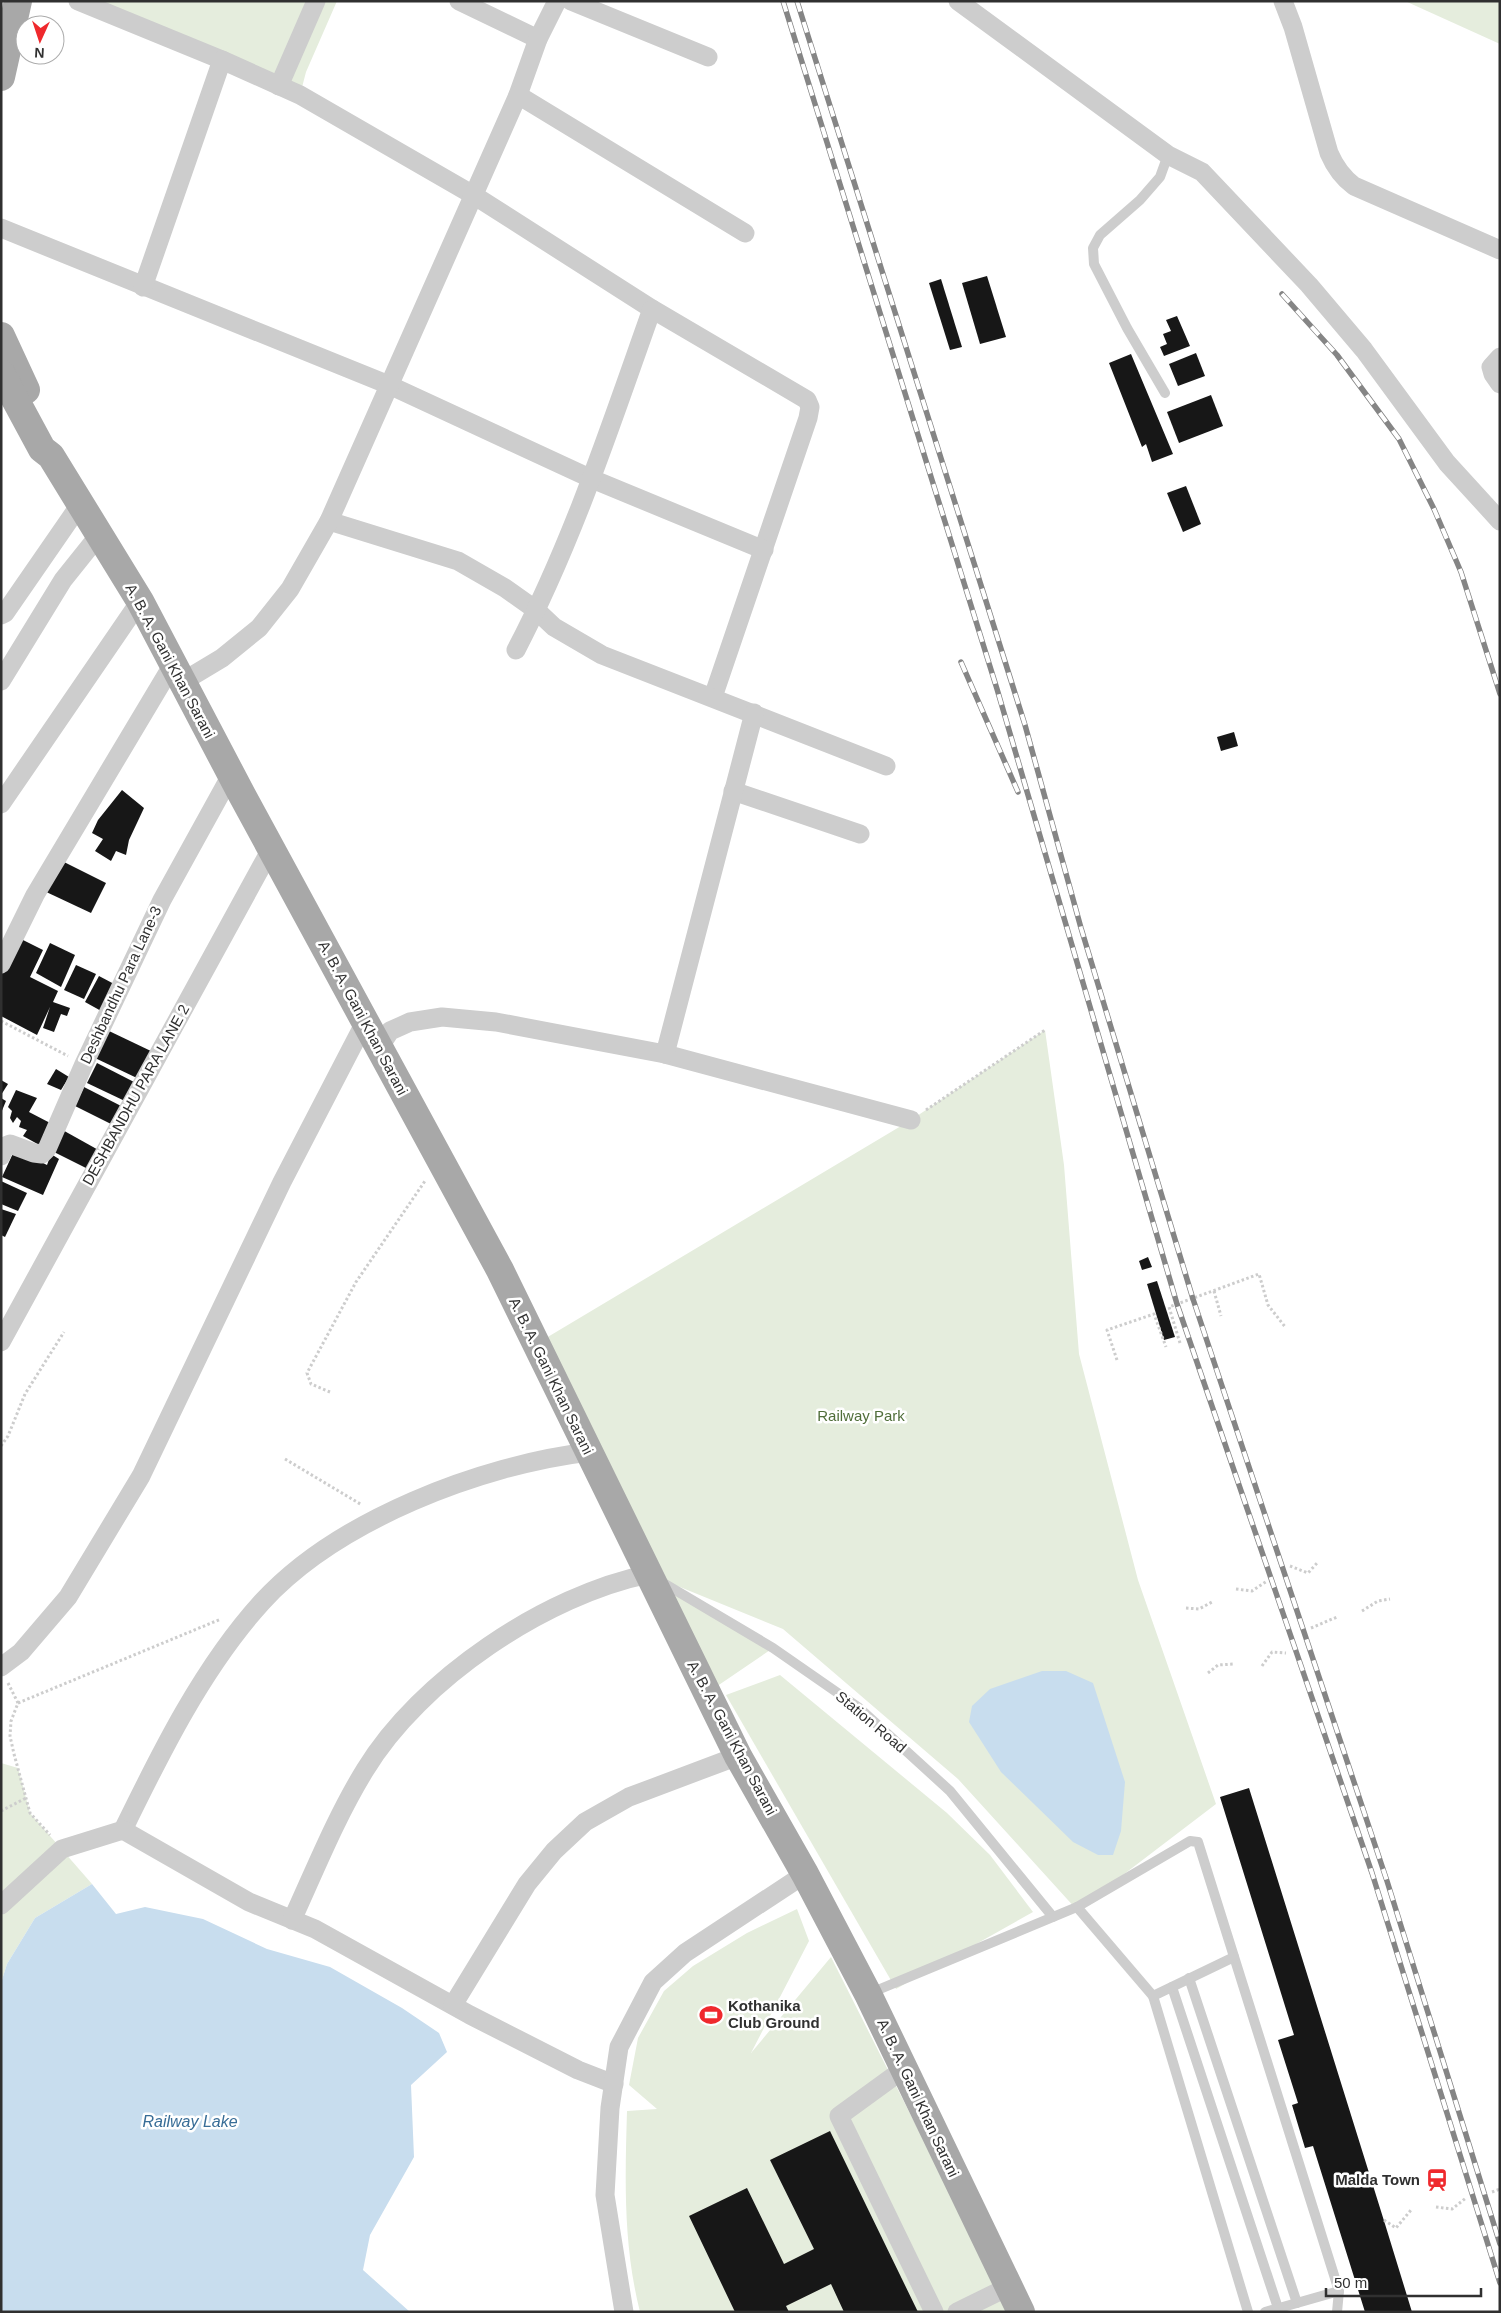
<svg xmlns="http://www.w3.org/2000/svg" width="1501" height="2313" viewBox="0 0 1501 2313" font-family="Helvetica,sans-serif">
<rect width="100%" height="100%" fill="#fff"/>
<g fill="#e5eddd">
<path d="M77 1H337L306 72 300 95Z"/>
<path d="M1405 1H1500V44Z"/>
<path d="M1045 1030 1064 1165 1079 1354 1138 1580 1216 1804 1077 1910 958 1779 783 1629 653 1576 773 1648 707 1693 536 1344 911 1120Z"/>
<path d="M780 1675 947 1813 990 1855 1033 1912 896 1989 726 1695Z"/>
<path d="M1 1763 18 1768 30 1813 92 1884 35 1918 7 1964 1 1983Z"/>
<path d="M797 1909 809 1941 751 2053 831 1957 1010 2312H640C623 2244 625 2180 627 2111L657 2109 629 2085 638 2038 664 1991 693 1966 747 1933Z"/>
</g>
<g fill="#c8ddee">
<path d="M1042 1671H1066L1093 1683 1125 1782 1121 1831 1113 1855H1098L1073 1842 1001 1772 969 1722 972 1706 990 1689Z"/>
<path d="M92 1884 116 1914 145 1907 203 1919 267 1949 330 1967 402 2008 439 2033 447 2052 411 2085 414 2157 370 2235 363 2270 410 2312H1V1983L7 1964 35 1918Z"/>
</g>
<g fill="#171717">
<path d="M987 276 1006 337 980 344 962 283Z"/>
<path d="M941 279 962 347 950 350 929 283Z"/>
<path d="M1177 316 1190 346 1164 356 1160 347 1167 344 1163 334 1171 331 1166 320Z"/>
<path d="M1196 353 1205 376 1178 386 1169 364Z"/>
<path d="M1131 354 1173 454 1152 462 1146 444 1142 447 1109 363Z"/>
<path d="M1211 395 1223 426 1179 443 1167 412Z"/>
<path d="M1186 486 1201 524 1183 532 1167 493Z"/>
<path d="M1234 732 1238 746 1221 751 1217 737Z"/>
<path d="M122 790 144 808 129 840 126 855 116 851 111 861 95 851 103 839 92 833 98 820Z"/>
<path d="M60 860 106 883 91 913 42 890Z"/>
<path d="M19 938 43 950 30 977 58 991 53 1002 70 1008 67 1016 61 1014 54 1032 43 1028 50 1007 37 1035 1 1016V973Z"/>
<path d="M50 943 75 955 61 987 36 973Z"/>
<path d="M76 965 96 974 84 999 64 990Z"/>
<path d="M99 976 116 985 103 1012 85 1002Z"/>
<path d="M109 1031 153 1052 139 1079 95 1058Z"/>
<path d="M97 1063 136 1083 127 1102 87 1083Z"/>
<path d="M56 1069 69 1077 61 1090 47 1084Z"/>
<path d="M1 1080 8 1084 1 1095Z"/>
<path d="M84 1087 125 1108 115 1126 75 1106Z"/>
<path d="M16 1090 37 1098 29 1112 54 1125 43 1147 23 1136 27 1130 19 1127 21 1121 17 1117 13 1123 10 1118 12 1111 8 1107Z"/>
<path d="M1 1098 6 1101 1 1113Z"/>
<path d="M59 1128 102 1152 92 1171 50 1150Z"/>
<path d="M15 1149 47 1165 51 1154 59 1159 43 1195 2 1177Z"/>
<path d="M1 1181 27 1193 18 1211 1 1204Z"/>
<path d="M1 1209 16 1214 5 1237 1 1235Z"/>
<path d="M1148 1257 1152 1267 1142 1270 1139 1261Z"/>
<path d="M1157 1281 1175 1337 1164 1340 1147 1284Z"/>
<path d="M1249 1788 1385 2224 1412 2312H1365L1313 2146 1305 2148 1292 2105 1298 2103 1278 2040 1294 2035 1220 1797Z"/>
<path d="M830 2131 918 2312H844L831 2284 786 2306 789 2312H735L689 2216 747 2188 784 2264 814 2249 770 2160Z"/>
</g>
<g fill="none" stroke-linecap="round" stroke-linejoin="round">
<g stroke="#cdcdcd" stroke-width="3" stroke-dasharray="2.5 2.5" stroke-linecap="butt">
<path d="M1 1021 68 1056"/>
<path d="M926 1110 1045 1030"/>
<path d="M1214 1291 1221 1316"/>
<path d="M1180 1343 1169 1307 1259 1274 1268 1305 1286 1328"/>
<path d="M1117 1360 1107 1330 1154 1314 1166 1347"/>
<path d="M330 1392 311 1384 307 1373 356 1282 425 1181"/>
<path d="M1 1446 8 1436 25 1394 64 1332"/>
<path d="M285 1459 362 1505"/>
<path d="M1290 1566 1308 1573 1318 1562"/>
<path d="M1236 1589 1252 1591 1267 1581"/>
<path d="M1186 1608 1199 1609 1212 1602"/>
<path d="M1362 1611 1378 1601 1390 1599"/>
<path d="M1311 1628 1337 1617"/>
<path d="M1262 1666 1272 1652 1286 1653"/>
<path d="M1208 1673 1218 1665 1234 1664"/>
<path d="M8 1683 18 1703 11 1721 10 1736 14 1754 30 1813 50 1835"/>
<path d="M18 1703 221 1619"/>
<path d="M1 1811 26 1798"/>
<path d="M1492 2192 1500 2189"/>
<path d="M1436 2207 1452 2209 1466 2198"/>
<path d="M1384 2220 1396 2228 1411 2210"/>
</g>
<g stroke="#cdcdcd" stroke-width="10">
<path d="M1165 393 1127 328 1094 264 1093 248 1100 235 1140 200 1160 177 1168 155"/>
<path d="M660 1581 773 1648 858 1707 950 1791 1053 1917"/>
<path d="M1077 1907 1153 1996 1248 2312"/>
<path d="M1189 1978 1297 2303"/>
<path d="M1172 1987 1278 2308"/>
<path d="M868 1994 1077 1907 1190 1841 1198 1842 1339 2291 1337 2312"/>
<path d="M1153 1996 1234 1957"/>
<path d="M1265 2312 1339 2291"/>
</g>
<g stroke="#cdcdcd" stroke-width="19">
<path d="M78 1 222 60 300 95 475 196 652 309 807 400 810 407 808 418 713 697"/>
<path d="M459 1 538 39"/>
<path d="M571 1 708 57"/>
<path d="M958 1 1168 155 1202 172 1309 285 1364 350 1447 463 1500 521"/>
<path d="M1283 1 1293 27 1329 153C1335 167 1342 177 1354 186L1500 250"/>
<path d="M279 86 316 1"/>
<path d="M518 95 538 39 557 1"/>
<path d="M1 228 389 385 592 479 764 550"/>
<path d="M143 287 222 60"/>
<path d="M1500 357 1491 367 1493 374 1500 384"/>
<path d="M329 521 458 561 505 588 536 610 554 627 602 655 886 766"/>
<path d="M1 615 5 613 81 503"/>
<path d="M516 650C573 541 611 424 652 309"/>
<path d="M1 681 63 580 99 535"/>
<path d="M182 682 222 658 259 628 290 589 329 521 518 95 745 233"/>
<path d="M733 791 860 834"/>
<path d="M1 804 140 601"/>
<path d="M1 964 35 895 173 664"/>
<path d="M379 1048 390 1031 410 1022 442 1017 496 1022 665 1054 911 1120"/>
<path d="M665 1054 754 713"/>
<path d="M1 1156 5 1146 10 1144 34 1153 42 1154 47 1149 84 1064 162 900 231 775"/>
<path d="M1 1342 271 849"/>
<path d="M1 1667 21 1652 68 1597 141 1476 282 1182 365 1022"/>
<path d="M123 1830C161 1752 203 1667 262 1602 337 1520 481 1465 589 1452"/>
<path d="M1 1905 62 1849 123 1830 249 1902 315 1929 470 2015 578 2070 614 2084"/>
<path d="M292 1920C315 1870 336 1817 365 1770 420 1679 546 1595 649 1574"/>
<path d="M453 2005 527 1884 554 1851 585 1822 629 1797 738 1756"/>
<path d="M905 2068 839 2116 934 2312"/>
<path d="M624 2312 605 2195 610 2108 619 2047 653 1982 685 1953 805 1874"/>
<path d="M957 2312 1008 2287"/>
</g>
<g stroke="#a8a8a8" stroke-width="28">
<path d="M1 77 18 1"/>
<path d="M1 336 26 390"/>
<path d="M1 373 42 449 51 456 140 601 242 795 500 1270 738 1756 805 1874 868 1994 1021 2312"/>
</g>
<defs>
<g id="rail">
<path d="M783 1 997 689 1177 1304 1372 1873 1500 2283"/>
<path d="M797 1 1025 725 1081 928 1193 1299 1387 1881 1500 2244"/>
<path d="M1282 294 1337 355 1399 439 1434 509 1461 572 1500 694"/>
<path d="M961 662 1018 792"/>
</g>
</defs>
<use href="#rail" stroke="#858585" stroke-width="5.5"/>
<use href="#rail" stroke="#fff" stroke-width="4" stroke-dasharray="11" stroke-linecap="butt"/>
</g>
<defs>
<symbol id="stadium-bare" viewBox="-9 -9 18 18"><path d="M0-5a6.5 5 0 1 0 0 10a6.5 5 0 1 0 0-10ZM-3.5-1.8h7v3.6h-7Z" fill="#ef292d" stroke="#fff" stroke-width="2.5" paint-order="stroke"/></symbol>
<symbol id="station-bare" viewBox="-9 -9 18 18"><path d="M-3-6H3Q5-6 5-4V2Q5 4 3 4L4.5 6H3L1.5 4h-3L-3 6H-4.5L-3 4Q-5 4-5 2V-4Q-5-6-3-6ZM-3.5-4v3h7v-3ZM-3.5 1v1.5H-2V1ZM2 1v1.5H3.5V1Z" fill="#ef292d" stroke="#fff" stroke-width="2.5" paint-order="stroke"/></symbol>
</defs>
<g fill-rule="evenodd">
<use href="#stadium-bare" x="695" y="1999" width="32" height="32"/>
<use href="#station-bare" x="1421" y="2164" width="32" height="32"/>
</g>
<g text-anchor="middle" stroke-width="5" stroke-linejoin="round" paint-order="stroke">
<g font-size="15" fill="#303030" stroke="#fff">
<text transform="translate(170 661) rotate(62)" y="5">A. B. A. Gani Khan Sarani</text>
<text transform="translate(121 985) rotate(-65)" y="5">Deshbandhu Para Lane-3</text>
<text transform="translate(363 1018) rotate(62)" y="5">A. B. A. Gani Khan Sarani</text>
<text transform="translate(136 1095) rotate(-61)" y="5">DESHBANDHU PARA LANE 2</text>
<text transform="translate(551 1376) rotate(64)" y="5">A. B. A. Gani Khan Sarani</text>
<text transform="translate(871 1722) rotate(40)" y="5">Station Road</text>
<text transform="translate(732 1738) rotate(62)" y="5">A. B. A. Gani Khan Sarani</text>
<text transform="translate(918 2098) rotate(65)" y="5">A. B. A. Gani Khan Sarani</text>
</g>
<g font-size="15" fill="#506e3a" stroke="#fff">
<text x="861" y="1421">Railway Park</text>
</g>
<g font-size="15" font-weight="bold" fill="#303030" stroke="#fff" text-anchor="start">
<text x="728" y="2011">Kothanika<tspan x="728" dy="17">Club Ground</tspan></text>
<text x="1420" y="2185" text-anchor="end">Malda Town</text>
</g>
<g font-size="16" font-style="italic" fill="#386d97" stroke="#fff">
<text x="190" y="2127">Railway Lake</text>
</g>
</g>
<rect width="1501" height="2313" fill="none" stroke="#303030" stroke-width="5"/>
<g transform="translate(40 40) rotate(183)"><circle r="24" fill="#ffffff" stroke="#acacac"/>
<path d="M0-4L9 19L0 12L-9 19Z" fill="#ef292d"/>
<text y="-8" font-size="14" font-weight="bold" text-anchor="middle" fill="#303030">N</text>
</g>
<path d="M1326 2288v8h155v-8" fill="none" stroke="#303030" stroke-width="2.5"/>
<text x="1334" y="2288" font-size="15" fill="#303030" stroke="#ffffff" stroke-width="4" paint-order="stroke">50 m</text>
</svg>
